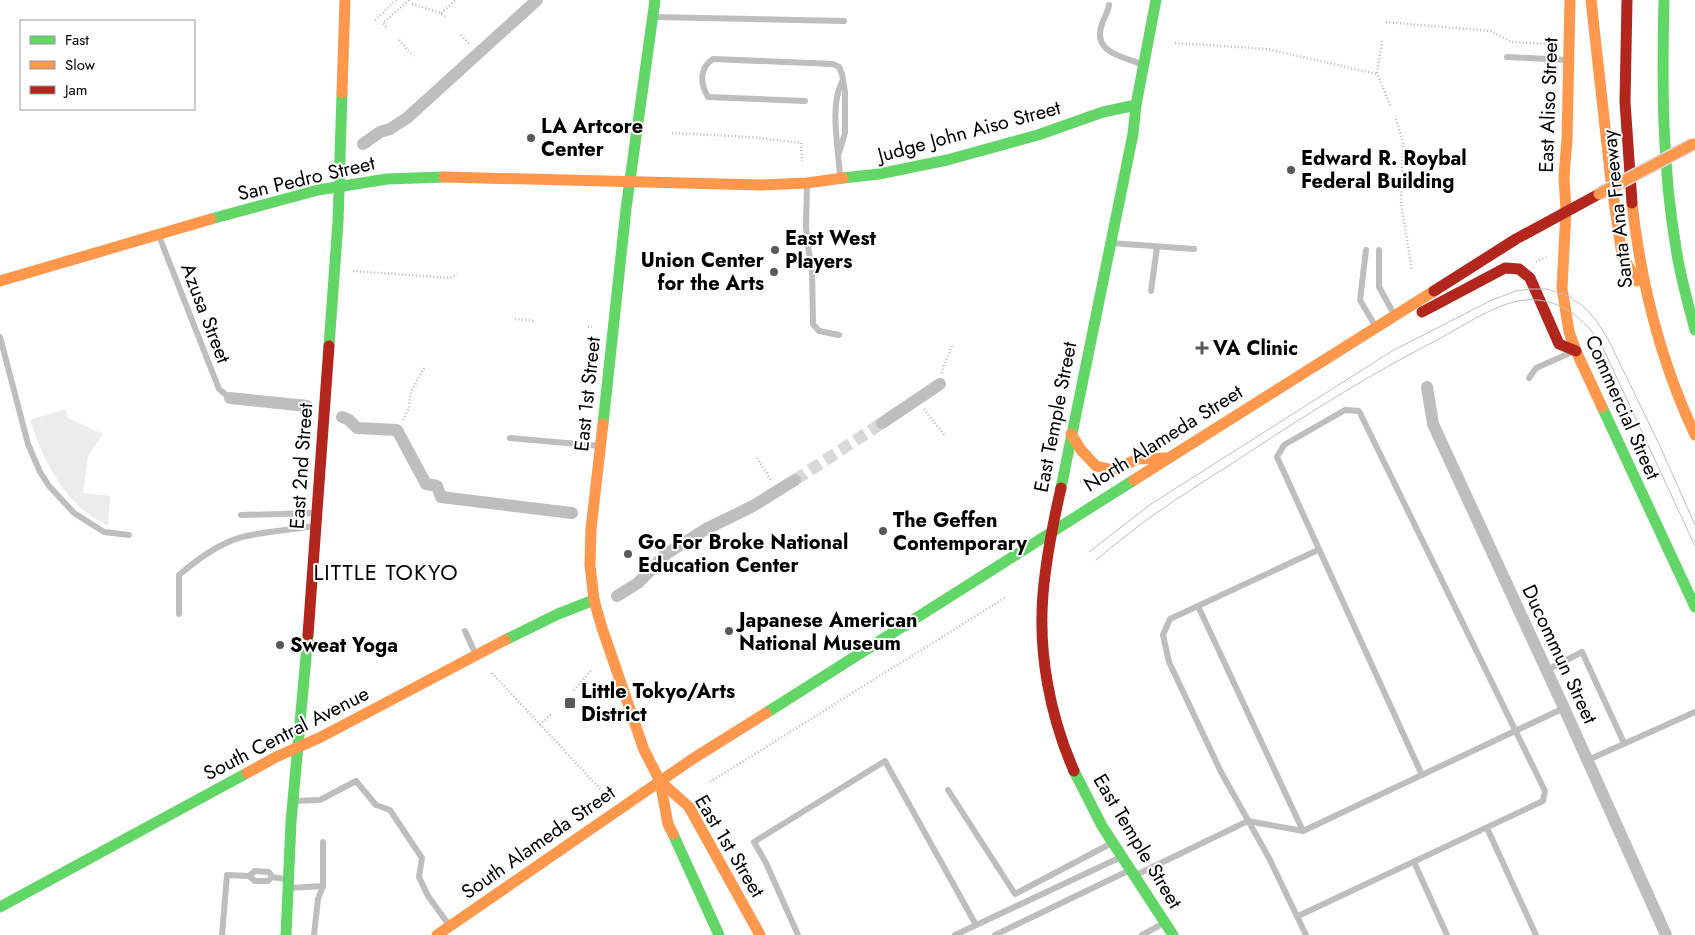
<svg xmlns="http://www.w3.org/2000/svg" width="1695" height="935" viewBox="0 0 1695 935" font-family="Jost,sans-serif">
<rect width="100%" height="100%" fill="#fff"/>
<path fill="#ececec" d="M65 409 68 418 103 434 88 456 83 493 110 496 108 526C100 521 92 517 85 511 57 489 41 453 30 420Z"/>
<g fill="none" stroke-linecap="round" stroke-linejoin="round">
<path stroke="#d9d9d9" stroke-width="12" stroke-dasharray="12 6" stroke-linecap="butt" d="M795 480 882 423"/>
<g stroke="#b9b9b9" stroke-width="2.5" stroke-dasharray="1 2.5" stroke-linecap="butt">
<path d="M412 4 441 13 446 18"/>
<path d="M441 13 456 0"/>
<path d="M375 20 396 0"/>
<path d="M1386 22 1491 31 1511 42 1550 44"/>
<path d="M386 27 383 23 409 0"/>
<path d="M461 35 470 45"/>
<path d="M399 40 413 56"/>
<path d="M1382 41 1377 74 1391 107"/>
<path d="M1175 43 1267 49 1377 74"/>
<path d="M1396 119 1403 143 1401 202 1412 271"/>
<path d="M672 133 751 137 801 143 802 161"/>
<path d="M1536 262 1546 257"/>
<path d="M353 271 450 278 457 274"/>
<path d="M515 319 534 321"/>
<path d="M588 327H592"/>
<path d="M942 373 944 364 953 345"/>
<path d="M924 409 945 436"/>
<path d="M403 420 409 408 411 392 424 368"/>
<path d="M757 458 771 480"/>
<path d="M1080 482 1085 481 1088 485"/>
<path d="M492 673 603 792"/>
<path d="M574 690 592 669"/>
<path d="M540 725 552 713"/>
<path d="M710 782 1006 597"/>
</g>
<g stroke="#bebebe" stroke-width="6">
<path d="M1109 5C1108 13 1104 17 1102 24 1092 52 1121 56 1141 64"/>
<path d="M654 17 844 21"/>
<path d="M1507 57 1566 60"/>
<path d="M805 101 708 97C700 84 699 68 713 59L833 64 839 67 842 74 845 92V133L839 153"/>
<path d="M840 178C839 151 829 106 842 82"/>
<path d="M807 184 806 226 808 247 812 267 813 324 819 331 839 335"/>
<path d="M159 236 219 389 230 398"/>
<path d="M1111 243 1194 249"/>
<path d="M1366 250 1360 300 1374 324"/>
<path d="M1379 250V287L1394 314"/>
<path d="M1151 291 1157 247"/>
<path d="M0 337 28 444 40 472 49 486 74 513 104 532 129 535"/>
<path d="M1529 378 1536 368 1570 353"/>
<path d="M510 438 600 446"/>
<path d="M241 515 315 513"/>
<path d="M1198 606 1303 831"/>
<path d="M179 614V575C198 559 218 544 242 537 266 531 290 530 314 526"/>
<path d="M465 631 476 655"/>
<path d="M1547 670 1582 652 1624 743"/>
<path d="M1588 760 1695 712"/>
<path d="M948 790 1015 894 1110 844"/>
<path d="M293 801 320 800 356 781 376 805 390 810 422 858 419 877 428 896 449 925"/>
<path d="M1487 828 1536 935"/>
<path d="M1414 862 1447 935"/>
<path d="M1136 875 1248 821 1303 831 1564 708"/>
<path d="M249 876 255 871 269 872 272 877"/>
<path d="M289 888 323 886"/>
<path d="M1298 916 1543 801 1545 791 1359 411 1345 410 1284 445 1277 457 1422 775"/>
<path d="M222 935 227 875 249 876 255 881H268L272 877 286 879"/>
<path d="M314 935 318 899 323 886V842"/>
<path d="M798 935 766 863 754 842 885 761 976 925"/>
<path d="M955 935 1121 857"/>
<path d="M995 935 1130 870"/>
<path d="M1142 935 1164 923"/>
<path d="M1306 935 1269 858 1221 772 1169 662 1163 635 1170 619 1318 550"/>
</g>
<g stroke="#bebebe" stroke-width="12">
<path d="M363 144 380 132 390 129 407 118 537 0"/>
<path d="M1427 387 1433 424 1564 708 1666 935"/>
<path d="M230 398 307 406"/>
<path d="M342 417 349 420 357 428 397 430 426 484 437 486 441 497 572 513"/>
<path d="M882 423 940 384"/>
<path d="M617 596 638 583 666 554 706 529 753 506 795 480"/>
</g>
<g stroke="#63d668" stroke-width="11">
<path d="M1664 0C1662 83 1662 166 1676 248 1680 276 1688 303 1695 330"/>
<path d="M843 178 879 174 947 160 1038 135 1103 112 1136 105"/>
<path d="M211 219 318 190 387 179 444 177"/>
<path d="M329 346 338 222 342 93"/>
<path d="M1602 407 1695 607"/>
<path d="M603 424 626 209 655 0"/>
<path d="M1061 488 1133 134 1136 105 1156 0"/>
<path d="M505 640 558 614 594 600"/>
<path d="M766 713 1134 480"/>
<path d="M1074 771 1102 826 1173 935"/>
<path d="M673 834 719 935"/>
<path d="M0 907 247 773"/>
<path d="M286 935 291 822 308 635"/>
</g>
<g stroke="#ff974d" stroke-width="11">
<path d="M1570 0 1567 139 1564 177 1566 211 1562 288 1569 332 1576 351 1602 407"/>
<path d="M1591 0 1611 181 1622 255 1637 281"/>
<path d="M342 93 345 0"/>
<path d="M444 177 761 185 807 183 843 178"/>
<path d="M1632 203C1641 285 1660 360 1695 435"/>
<path d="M0 281 211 219"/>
<path d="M603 424 591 529 590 565 594 600 602 628 644 750 660 781 668 824 673 834"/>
<path d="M1071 434 1081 450 1096 466 1113 470 1138 459 1165 458"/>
<path d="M1134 480 1434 291"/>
<path d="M247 773 276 757 321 737 505 640"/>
<path d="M660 781 689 807 760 935"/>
<path d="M437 935 691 760 766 713"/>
</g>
<g stroke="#b3261e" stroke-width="11">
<path d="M1627 0 1625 102 1632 203"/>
<path d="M1434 291 1516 239 1599 194"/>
<path d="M1422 312 1505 268 1519 269 1530 278 1559 344 1576 351"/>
<path d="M1061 488C1053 523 1046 559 1043 594 1038 654 1050 716 1074 771"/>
<path d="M308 635 329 346"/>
</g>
<g stroke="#bebebe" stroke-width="1">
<path d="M1089 552 1151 504 1392 351 1492 300 1516 291 1530 289H1547L1568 296 1584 307 1596 320 1608 339 1660 446 1695 525"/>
<path d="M1096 560C1114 545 1133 530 1152 516 1184 493 1218 473 1251 451 1312 411 1374 372 1439 339 1465 325 1496 303 1525 300 1559 297 1586 319 1602 346L1695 546"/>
</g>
<defs>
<path id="slow-bridge" d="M1599 194 1693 144"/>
</defs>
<use href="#slow-bridge" stroke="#dbdbdb" stroke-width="14" stroke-linecap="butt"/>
<use href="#slow-bridge" stroke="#ff974d" stroke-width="11"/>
</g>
<g fill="#595959" stroke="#fff" stroke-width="2">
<circle cx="531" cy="138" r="5"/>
<circle cx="1291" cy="170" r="5"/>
<circle cx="775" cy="250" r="5"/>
<circle cx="774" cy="272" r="5"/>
<path d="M1199.5 340.5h5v5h5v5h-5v5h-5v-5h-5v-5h5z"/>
<circle cx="883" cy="531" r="5"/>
<circle cx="628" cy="554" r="5"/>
<circle cx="729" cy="631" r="5"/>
<circle cx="280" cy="645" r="5"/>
<rect x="564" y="697" width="12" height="12" rx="2.5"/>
</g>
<g text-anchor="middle" stroke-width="4" stroke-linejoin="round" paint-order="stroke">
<g font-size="20" fill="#000" stroke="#fff">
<text transform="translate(1548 105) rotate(-88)" y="7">East Aliso Street</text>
<text transform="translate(969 131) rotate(-15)" y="7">Judge John Aiso Street</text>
<text transform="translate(306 178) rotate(-13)" y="7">San Pedro Street</text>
<text transform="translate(1617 209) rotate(-96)" y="7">Santa Ana Freeway</text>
<text transform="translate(206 313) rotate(69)" y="7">Azusa Street</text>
<text transform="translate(587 394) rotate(-84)" y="7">East 1st Street</text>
<text transform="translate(1623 407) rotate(66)" y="7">Commercial Street</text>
<text transform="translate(1055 417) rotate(-79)" y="7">East Temple Street</text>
<text transform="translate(1163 438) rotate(-32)" y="7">North Alameda Street</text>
<text transform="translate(301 466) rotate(-86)" y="7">East 2nd Street</text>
<text transform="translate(1560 654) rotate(65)" y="7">Ducommun Street</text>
<text transform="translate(286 733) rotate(-27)" y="7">South Central Avenue</text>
<text transform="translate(1138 841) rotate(59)" y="7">East Temple Street</text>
<text transform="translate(538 842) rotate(-35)" y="7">South Alameda Street</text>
<text transform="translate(730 846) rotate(59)" y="7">East 1st Street</text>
</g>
<g font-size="20" font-weight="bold" fill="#000" stroke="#fff" text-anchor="start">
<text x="541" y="133">LA Artcore<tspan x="541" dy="23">Center</tspan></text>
<text x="1301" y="165">Edward R. Roybal<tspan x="1301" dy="23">Federal Building</tspan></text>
<text x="785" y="245">East West<tspan x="785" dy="23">Players</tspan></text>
<text x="764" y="267" text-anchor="end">Union Center<tspan x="764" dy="23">for the Arts</tspan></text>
<text x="1213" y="355">VA Clinic</text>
<text x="893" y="527">The Geffen<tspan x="893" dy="23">Contemporary</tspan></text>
<text x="638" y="549">Go For Broke National<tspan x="638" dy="23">Education Center</tspan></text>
<text x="739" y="627">Japanese American<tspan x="739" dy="23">National Museum</tspan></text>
<text x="290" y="652">Sweat Yoga</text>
<text x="581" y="698">Little Tokyo/Arts<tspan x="581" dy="23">District</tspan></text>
</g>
<g font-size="22" letter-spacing="1" fill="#000" stroke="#fff">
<text x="386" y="580">LITTLE TOKYO</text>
</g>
</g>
<rect x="20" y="20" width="175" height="90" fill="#ffffff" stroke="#999999"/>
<rect x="30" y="36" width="25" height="8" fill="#63d668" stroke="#999999"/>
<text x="65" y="45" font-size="15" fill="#000000">Fast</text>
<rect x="30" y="61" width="25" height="8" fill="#ff974d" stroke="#999999"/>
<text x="65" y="70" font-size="15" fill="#000000">Slow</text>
<rect x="30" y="86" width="25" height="8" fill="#b3261e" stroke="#999999"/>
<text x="65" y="95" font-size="15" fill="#000000">Jam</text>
</svg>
